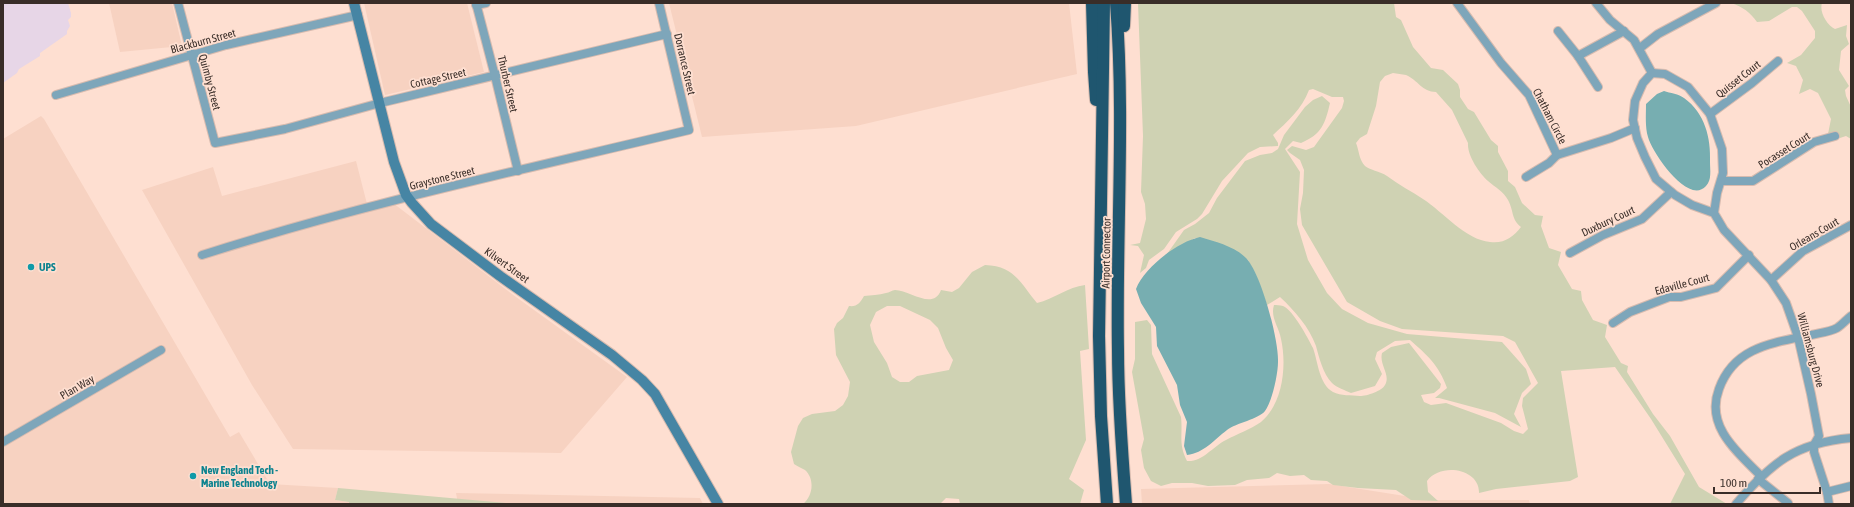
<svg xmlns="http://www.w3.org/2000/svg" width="1854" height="507" viewBox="0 0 1854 507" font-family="'Asap Condensed',sans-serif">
<rect width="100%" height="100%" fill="#fedfd1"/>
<g fill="#f7d2c1">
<path d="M109 3H172L182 46 120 52Z"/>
<path d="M364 3H467L484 72 385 95Z"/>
<path d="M669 3H1069L1077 74 856 126 702 137Z"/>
<path d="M41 116 44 119 230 437 239 432 270 484 338 488 335 500 350 502 349 504H3V139Z"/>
<path d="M356 161 367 204 389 200 516 297 627 377 561 453 293 449 252 385 142 190 213 167 222 196Z"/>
<path d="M1329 484 1430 500H1529L1530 504H1142L1141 489Z"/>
<path d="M456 493 700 498 703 504H458Z"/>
</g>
<path fill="#e7d6e7" d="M3 3H68L71 13V17L68 20 70 26 67 31V34L40 53V56L19 69 17 73 3 83Z"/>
<g fill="#cfd2b3" fill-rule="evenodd">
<path d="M1138 3H1394L1396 17 1401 20 1413 47 1431 68 1443 70 1458 84 1460 90V97L1468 109 1474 112 1491 140 1498 146V152L1508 171V181L1515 187 1522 203 1535 215 1543 216 1541 226 1549 248 1561 252 1558 265 1572 289 1581 291 1582 300 1593 320 1607 325 1605 337 1621 363 1628 366 1627 372 1653 414 1670 436 1699 487 1727 504H1670L1685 474 1651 419 1615 367 1561 371 1578 477 1570 481 1496 489 1479 493C1480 469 1441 462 1427 481L1428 492 1438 501 1411 500 1396 490 1358 488 1333 485 1327 481 1311 480 1304 475 1290 476 1277 473 1269 478 1247 480 1235 485 1208 486 1192 483H1172L1161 486 1151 481 1144 468 1141 450 1144 439 1132 372 1135 359V322L1147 320 1151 325 1152 354 1181 417C1183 435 1178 443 1187 461 1203 462 1212 447 1226 440 1237 434 1251 429 1261 422 1283 404 1287 365 1281 339 1279 327 1270 317 1274 305 1276 305 1280 305 1283 306 1293 310 1308 338 1313 348 1318 362 1319 384 1333 392 1341 396 1351 395 1360 396 1367 396 1382 391 1385 385 1391 375 1379 365 1382 353L1391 347 1409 343 1441 384 1440 388 1434 393 1421 395 1424 402 1431 405 1446 403 1501 423 1514 431 1523 434 1528 429 1522 406 1523 398 1538 383 1515 342 1503 336 1402 329 1380 321 1347 302 1302 225 1300 209 1303 193 1304 170 1300 160 1290 153 1287 150 1292 146 1306 150 1314 147 1342 108 1344 101 1343 97H1332L1313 89 1309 90C1302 109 1287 122 1273 135L1278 143V146L1260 147 1248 153 1222 181 1202 214 1197 219 1176 232 1164 249 1149 260 1146 268 1140 273 1144 255 1138 246 1130 245 1140 243 1146 219 1145 204 1141 192 1143 136ZM1393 73C1397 74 1402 74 1406 75 1418 80 1422 92 1436 92L1452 110 1468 143C1467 155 1479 173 1488 181 1495 187 1504 192 1508 200 1514 211 1511 219 1521 227 1513 237 1504 244 1490 242 1466 240 1443 212 1423 199 1411 191 1399 185 1387 176 1380 171 1369 170 1365 166 1359 160 1359 150 1356 143L1360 138 1367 134 1376 106 1380 82 1385 76Z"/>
<path d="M1731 3H1822C1819 12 1827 25 1835 29L1847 25 1846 36 1849 44 1841 51 1839 70 1849 86 1845 90 1846 96 1851 107V139L1846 136 1840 138 1828 134 1831 119 1818 93 1810 89 1799 94 1803 80 1796 66 1787 63 1801 55 1815 38V31L1802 11 1797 7H1792L1769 21 1757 22C1750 12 1743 7 1731 3Z"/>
<path d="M1322 96 1330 103C1325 124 1322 134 1301 143L1293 141 1285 149 1300 172 1297 224 1308 260 1327 293 1342 309 1368 323 1407 334 1502 342 1526 369 1531 384 1522 393 1514 414 1521 427 1495 413 1439 398H1435L1447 388C1439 365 1427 355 1410 340L1395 341 1377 352 1375 359 1382 374 1375 386 1351 393C1345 390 1337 388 1332 383 1323 374 1319 357 1316 346 1309 327 1295 311 1280 297L1267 305 1256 275 1248 260 1195 238 1167 254 1184 230 1195 224 1209 213 1217 198 1245 161 1260 155 1272 153 1278 149 1284 135 1305 107 1313 100Z"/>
<path d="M985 265C1015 266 1020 283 1037 303 1054 299 1068 287 1085 285L1089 349 1080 351 1086 440 1069 479 1084 490 1080 504H960L959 499 946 498 940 504H803C813 496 815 479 805 470 801 468 797 466 794 464L791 452 798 426 803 418 812 414 835 411 843 405 848 396 850 382 836 355 834 329 837 323 843 318 849 306C857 307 860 303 864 296 871 295 879 295 886 293 889 293 892 290 895 290 910 290 933 311 941 290L952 292 959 288 972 272ZM887 306H900L930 320 938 328 946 348 953 360 949 370 917 376 909 382H900L892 377 887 363 874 342 870 325 876 312Z"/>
<path d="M338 488 506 503 507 504H349V502L335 500Z"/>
</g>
<g fill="#77aeb1">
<path d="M1664 91C1670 93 1679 94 1684 98 1705 113 1711 138 1710 162 1710 170 1712 180 1706 186 1688 206 1652 152 1648 137 1645 127 1646 115 1646 104L1657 94Z"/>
<path d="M1200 237C1216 242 1234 246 1246 258 1261 273 1279 340 1278 362 1278 374 1272 402 1265 411 1259 419 1236 423 1227 430 1214 440 1204 453 1187 455L1184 446 1187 422 1180 405 1177 385 1157 346 1156 327 1141 303 1136 289C1144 268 1177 242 1200 237Z"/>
</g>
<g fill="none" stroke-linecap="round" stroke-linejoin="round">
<defs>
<g id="street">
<path d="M178 3 215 143 285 129 380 103 667 34"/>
<path d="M476 3 495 76 518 171"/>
<path d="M1457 3 1501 63 1529 95 1557 155 1611 138 1635 128"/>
<path d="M1596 3 1610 20 1634 40 1652 73"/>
<path d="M476 5 486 3"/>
<path d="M1558 31 1578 56 1598 87"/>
<path d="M1640 48 1658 34 1716 3"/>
<path d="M1578 56 1624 31"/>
<path d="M56 95 226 45 358 15"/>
<path d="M1710 114 1752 83 1778 61"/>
<path d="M1526 177 1549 163 1557 155"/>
<path d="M1721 181H1753L1814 142 1835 136"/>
<path d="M1714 213 1717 193 1723 173 1722 149 1710 114 1688 87 1665 74 1652 73 1643 83 1635 101 1633 120 1637 138 1645 157 1656 179 1675 195 1692 205 1714 213 1724 230 1771 280 1786 303 1798 337 1811 394 1819 436 1814 445V452L1827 492 1829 504"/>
<path d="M1570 253 1603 235 1642 219 1671 192"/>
<path d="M202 255C362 204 526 169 689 130L659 3"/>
<path d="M1771 280 1803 251 1851 225"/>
<path d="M1613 323 1630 312 1669 297H1681L1716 288 1749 255"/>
<path d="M3 442 161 350"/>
<path d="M1761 476C1737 452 1705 426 1719 389 1734 347 1772 343 1811 335 1819 333 1830 332 1837 328 1842 325 1847 319 1851 316"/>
<path d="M1758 479 1788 503"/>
<path d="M1827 492 1851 486"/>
<path d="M1736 504C1771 463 1795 443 1851 438"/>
</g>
<path id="secondary" d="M354 3 394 162 406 195 412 203 431 224 500 276 612 355 642 380 655 394 718 504"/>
<g id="highway">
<path d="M1092 3 1094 72 1096 100"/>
<path d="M1104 3 1099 336 1101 416 1107 504"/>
<path d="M1116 3C1125 119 1116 234 1118 350 1118 402 1122 453 1126 504"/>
<path d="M1124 26 1125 3"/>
</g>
</defs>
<use href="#street" stroke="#d7bbaf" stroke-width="10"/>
<use href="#secondary" stroke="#d7bbaf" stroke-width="12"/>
<use href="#highway" stroke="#d7bbaf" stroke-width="14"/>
<use href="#street" stroke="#7ea6ba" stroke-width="8"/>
<use href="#secondary" stroke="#4685a4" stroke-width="10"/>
<use href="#highway" stroke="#1f566f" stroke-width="12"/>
</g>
<g fill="#0f9aa8" stroke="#fedfd1" stroke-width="1.5">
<circle cx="31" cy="267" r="4"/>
<circle cx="193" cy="476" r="4"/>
</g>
<g text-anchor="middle" stroke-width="3.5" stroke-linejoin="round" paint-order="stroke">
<g font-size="11" fill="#392d28" stroke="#fedfd1">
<text transform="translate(203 41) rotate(-15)" y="4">Blackburn Street</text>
<text transform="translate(685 64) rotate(77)" y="4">Dorrance Street</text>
<text transform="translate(438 78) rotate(-13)" y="4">Cottage Street</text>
<text transform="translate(1738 79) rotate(-38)" y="4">Quisset Court</text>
<text transform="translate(210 82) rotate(75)" y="4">Quimby Street</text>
<text transform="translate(508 84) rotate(77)" y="4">Thurber Street</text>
<text transform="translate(1550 116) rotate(63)" y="4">Chatham Circle</text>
<text transform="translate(1784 150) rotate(-32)" y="4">Pocasset Court</text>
<text transform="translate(442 178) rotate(-14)" y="4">Graystone Street</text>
<text transform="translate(1608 221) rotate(-25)" y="4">Duxbury Court</text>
<text transform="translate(1814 234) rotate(-30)" y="4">Orleans Court</text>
<text transform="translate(1106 253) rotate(-89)" y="4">Airport Connector</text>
<text transform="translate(507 265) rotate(36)" y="4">Kilvert Street</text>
<text transform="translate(1682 284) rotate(-15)" y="4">Edaville Court</text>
<text transform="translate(1811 350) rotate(75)" y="4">Williamsburg Drive</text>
<text transform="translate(77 387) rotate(-30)" y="4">Plan Way</text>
</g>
<g font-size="11" font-weight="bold" fill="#0d838f" stroke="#fedfd1" text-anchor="start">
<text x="39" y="271">UPS</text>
<text x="201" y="474">New England Tech -<tspan x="201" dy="13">Marine Technology</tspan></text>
</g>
</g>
<rect width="1854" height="507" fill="none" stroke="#392d28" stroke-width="8"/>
<path d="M1714 487v6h106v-6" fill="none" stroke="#392d28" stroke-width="2"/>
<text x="1720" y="487" font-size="12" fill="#392d28" stroke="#fedfd1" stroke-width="3" paint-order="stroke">100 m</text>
</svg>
